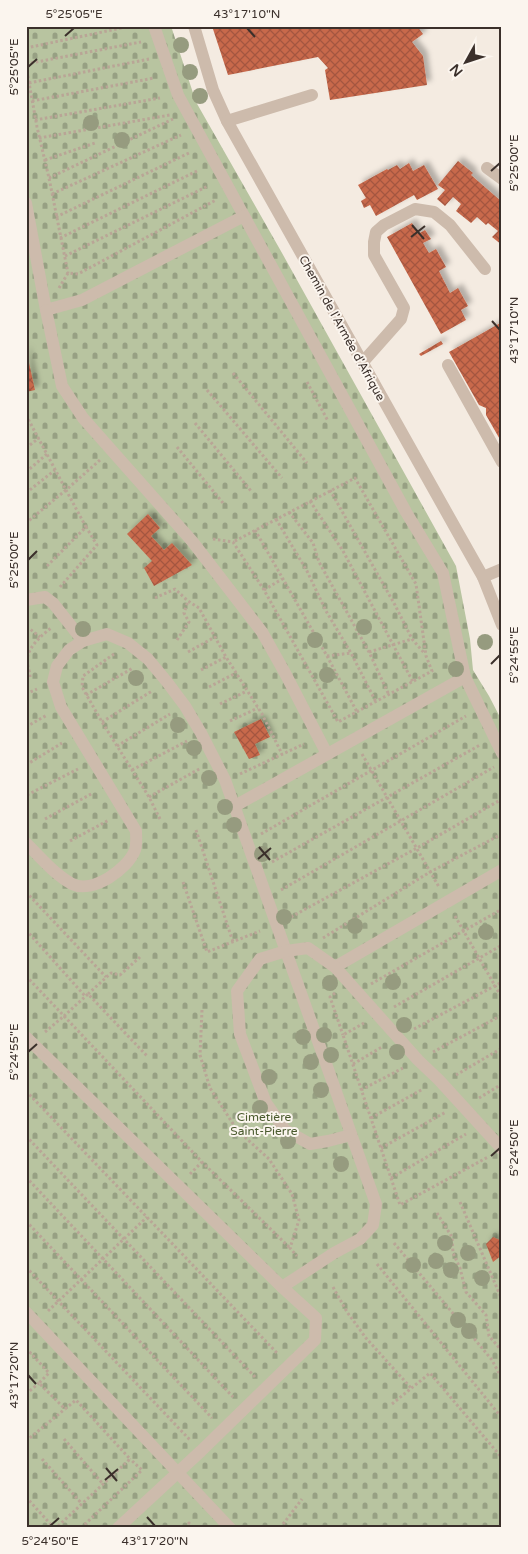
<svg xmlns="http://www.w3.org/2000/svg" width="528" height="1554" viewBox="0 0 528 1554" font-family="'Varela Round',sans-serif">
<defs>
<pattern id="cemetery-stones" width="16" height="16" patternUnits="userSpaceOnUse" patternTransform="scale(1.25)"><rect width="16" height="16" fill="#b8c4a0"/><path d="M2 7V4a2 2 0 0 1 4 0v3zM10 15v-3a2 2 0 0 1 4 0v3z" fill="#97a083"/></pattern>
<pattern id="building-cross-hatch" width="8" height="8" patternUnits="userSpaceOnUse" patternTransform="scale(1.25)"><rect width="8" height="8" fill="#c8694b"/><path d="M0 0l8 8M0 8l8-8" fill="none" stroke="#a4573f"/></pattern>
<filter id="shadow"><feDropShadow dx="4.5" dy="-4.5" stdDeviation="2.5" flood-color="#0004"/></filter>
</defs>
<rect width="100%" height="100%" fill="#f4ebe1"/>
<path fill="url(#cemetery-stones)" d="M26 26H171L196 102 282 253 456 566 470 639 473 670 489 696 502 721V1528H26Z"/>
<g fill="url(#building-cross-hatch)" filter="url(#shadow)">
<path d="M212 26H417L423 34 412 42 423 56 427 85 330 100 325 70 328 68 318 57 228 75Z"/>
<path d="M458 161 473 173 471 175 502 202V245L492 237 498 231 488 223 486 225 477 217 471 223 456 211 461 204 453 197 445 206 437 199 445 190 438 185Z"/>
<path d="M409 163 413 171 424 165 438 189 417 200 414 195 376 216 370 205 364 208 361 201 366 198 358 185 387 169 388 170 397 165 400 169Z"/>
<path d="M412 223 418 234 425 230 431 239 423 243 429 253 436 249 446 267 439 271 450 293 458 288 468 306 461 310 466 320 441 334 387 237Z"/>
<path d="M502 322V443L486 415V408L479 405 449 352Z"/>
<path d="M441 341 443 344 421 356 419 354Z"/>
<path d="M26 349 35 390 26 392Z"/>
<path d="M148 514 160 528 151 536 164 550 172 543 192 565 154 586 144 568 152 561 127 534Z"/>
<path d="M261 719 270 737 255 744 260 755 249 759 234 732Z"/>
<path d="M493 1237 502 1241V1255L493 1262 486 1244Z"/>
</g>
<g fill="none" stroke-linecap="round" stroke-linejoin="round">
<g stroke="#b9a596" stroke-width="3" stroke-dasharray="2.5 2.5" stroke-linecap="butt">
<path d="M26 29 39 26"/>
<path d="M26 48 131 26"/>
<path d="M26 64 141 42"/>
<path d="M26 66 37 127 49 178 68 273"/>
<path d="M29 83 149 59"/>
<path d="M32 101 154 78"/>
<path d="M35 120 160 98"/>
<path d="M39 138 170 115"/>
<path d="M45 160 95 143"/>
<path d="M49 178 173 119"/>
<path d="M52 194 181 135"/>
<path d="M56 217 191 152"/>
<path d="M60 238 199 170"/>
<path d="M65 256 208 186"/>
<path d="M59 288 68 273 78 274 216 200"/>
<path d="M233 373 307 463"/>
<path d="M307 382 328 421"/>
<path d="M207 390 282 478"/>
<path d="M26 415 66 490 26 523"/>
<path d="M195 423 251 491"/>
<path d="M26 426 30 423"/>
<path d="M177 447 223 503"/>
<path d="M26 448 39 438"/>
<path d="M26 472 47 454"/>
<path d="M330 490 395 605 412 639 425 654"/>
<path d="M26 493 55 470"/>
<path d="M310 501 343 551 413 682"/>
<path d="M289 512 313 543 319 562 369 652 389 695"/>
<path d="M276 519 307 571 326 611 351 653 376 702"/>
<path d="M255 530 327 656 357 712"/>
<path d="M213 539 233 542 264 590 338 722 432 671 426 656 416 584 355 478 233 542"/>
<path d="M47 566 86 527 66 490 100 460"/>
<path d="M60 587 97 545 86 527"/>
<path d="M264 590 282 579"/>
<path d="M155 598 175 589 188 601"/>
<path d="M26 630 30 629 40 637"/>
<path d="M177 640 189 622 184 613 188 601 199 608 226 657 262 714 282 754"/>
<path d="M188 652 215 637"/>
<path d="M369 652 412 639"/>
<path d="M114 654 83 676 82 687 102 722 149 797 160 819"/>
<path d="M327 656 351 653"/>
<path d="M201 670 226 657"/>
<path d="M30 677C30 672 27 665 27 660 28 647 41 636 51 628"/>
<path d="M209 687 236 673"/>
<path d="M26 694 37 689"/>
<path d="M86 695 133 668"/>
<path d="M220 704 247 691"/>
<path d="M230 721 258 708"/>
<path d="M102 722 152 691"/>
<path d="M26 727 47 715"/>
<path d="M117 746 170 714"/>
<path d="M362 754 439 887"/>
<path d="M26 765 62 743"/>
<path d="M132 770 187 741"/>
<path d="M240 774 304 744"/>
<path d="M27 795 78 769"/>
<path d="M149 797 201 768"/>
<path d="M45 819 93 793"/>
<path d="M196 830 233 942"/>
<path d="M261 834 466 716"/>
<path d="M70 841 109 820"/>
<path d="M272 862 480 745"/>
<path d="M183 882 207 952 260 931"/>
<path d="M281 890 494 767"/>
<path d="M26 892 106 977"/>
<path d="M455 916 502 998"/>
<path d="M291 917 417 848 502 799"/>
<path d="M26 930 85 996"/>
<path d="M323 938 430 872 502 834"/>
<path d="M26 976 64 1016 88 994 148 1057"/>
<path d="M371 984 502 909"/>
<path d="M335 993 330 997 343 1035"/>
<path d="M88 994 111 973 120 975 140 957"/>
<path d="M394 1007 502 945"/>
<path d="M202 1010 200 1055 210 1088 237 1130 269 1159 292 1194 299 1220 290 1248 297 1256"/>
<path d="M364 1023 343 1035 400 1205 488 1157"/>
<path d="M414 1029 502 982"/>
<path d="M45 1032 64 1016 202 1162 290 1248"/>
<path d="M433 1052 502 1015"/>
<path d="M353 1064 382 1047"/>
<path d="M456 1075 502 1048"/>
<path d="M361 1090 403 1068"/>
<path d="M26 1091 278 1354"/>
<path d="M479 1098 502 1084"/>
<path d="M371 1118 423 1089"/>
<path d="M26 1136 255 1377"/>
<path d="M381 1148 446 1112"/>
<path d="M190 1174 202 1162"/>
<path d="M26 1177 233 1397"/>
<path d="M391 1178 466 1134"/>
<path d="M460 1202 500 1295 502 1305"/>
<path d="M437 1213 452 1237 453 1253 460 1268 466 1292 486 1315 489 1336 502 1351"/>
<path d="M26 1221 212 1418"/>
<path d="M394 1243 492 1360 502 1379"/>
<path d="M377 1264 502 1418"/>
<path d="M26 1267 190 1440"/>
<path d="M333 1287 347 1312 366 1338 411 1388"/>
<path d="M48 1311 147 1217"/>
<path d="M26 1348 49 1373 39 1383 65 1409 76 1400 130 1459 56 1528"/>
<path d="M26 1357 31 1353"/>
<path d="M26 1394 39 1383"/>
<path d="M392 1404 430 1373 502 1458"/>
<path d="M64 1439 103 1484"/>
<path d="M26 1441 65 1409"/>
<path d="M42 1459 82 1504"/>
<path d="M26 1497 54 1528"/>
<path d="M81 1528 142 1470 130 1459"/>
<path d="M185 1528 189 1523 193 1528"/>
<path d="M280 1528 302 1499"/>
</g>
<g stroke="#cdbbac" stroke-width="12">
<path d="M154 26 178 95 244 216"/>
<path d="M194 26 213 90 227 121 457 531 483 577 502 625"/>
<path d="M227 121 312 95"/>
<path d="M487 168 502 179"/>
<path d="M26 203 46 310 82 300 244 216 406 512 443 573 465 677 502 753"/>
<path d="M46 310 62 386 83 418 192 541 262 632 285 673 327 754"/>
<path d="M362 363 401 319 404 308 374 255V242L376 232 384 225 415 209 434 212 450 225 485 269"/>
<path d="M448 365 502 462"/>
<path d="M483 577 502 569"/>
<path d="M26 600 45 597 53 603 83 641"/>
<path d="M235 806 465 677"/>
<path d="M26 843C40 857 54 874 72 884 93 894 128 869 135 850 137 844 136 837 136 831L61 707 53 682 57 666 69 650 83 641 107 634 128 643 148 659 167 682 185 706 201 733 225 780 376 1204 373 1225 360 1239 334 1253 282 1287"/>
<path d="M335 967 502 870"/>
<path d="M26 1037 282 1287 316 1318 315 1340 201 1451 118 1528"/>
<path d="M351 1135 328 1141 310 1144 285 1130 266 1103 240 1034 237 991 260 959 286 951 308 948 335 967 418 1060 439 1080 502 1149"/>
<path d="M26 1312 230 1528"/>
</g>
</g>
<g fill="#969b7f">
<circle cx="181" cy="45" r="8"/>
<circle cx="190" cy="72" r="8"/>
<circle cx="200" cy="96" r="8"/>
<circle cx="91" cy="123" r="8"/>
<circle cx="122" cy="140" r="8"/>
<circle cx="364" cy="627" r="8"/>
<circle cx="83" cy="629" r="8"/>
<circle cx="315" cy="640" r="8"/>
<circle cx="485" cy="642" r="8"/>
<circle cx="456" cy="669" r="8"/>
<circle cx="327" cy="675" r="8"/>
<circle cx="136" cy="678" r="8"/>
<circle cx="178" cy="725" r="8"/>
<circle cx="194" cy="748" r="8"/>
<circle cx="209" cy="778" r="8"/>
<circle cx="225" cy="807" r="8"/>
<circle cx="234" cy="825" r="8"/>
<circle cx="262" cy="854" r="8"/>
<circle cx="284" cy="917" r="8"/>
<circle cx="355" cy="926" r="8"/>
<circle cx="486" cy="932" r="8"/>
<circle cx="393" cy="982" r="8"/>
<circle cx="330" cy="983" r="8"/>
<circle cx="404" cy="1025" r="8"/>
<circle cx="324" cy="1035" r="8"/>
<circle cx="303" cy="1037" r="8"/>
<circle cx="397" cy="1052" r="8"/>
<circle cx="331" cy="1055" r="8"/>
<circle cx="311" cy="1062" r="8"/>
<circle cx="269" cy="1077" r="8"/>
<circle cx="321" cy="1090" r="8"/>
<circle cx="260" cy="1108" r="8"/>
<circle cx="288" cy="1141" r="8"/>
<circle cx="341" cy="1164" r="8"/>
<circle cx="445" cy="1243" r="8"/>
<circle cx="468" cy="1253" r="8"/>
<circle cx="436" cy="1261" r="8"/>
<circle cx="413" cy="1265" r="8"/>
<circle cx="451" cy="1270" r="8"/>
<circle cx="482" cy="1278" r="8"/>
<circle cx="458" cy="1320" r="8"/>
<circle cx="469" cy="1331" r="8"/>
</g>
<path fill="none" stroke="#3b302b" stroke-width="2" d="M247 28 255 37M65 36 74 28M28 67 37 59M491 171 500 163M412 225 424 239M411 237 425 226M492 321 500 330M28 560 37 551M491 664 500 655M259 847 270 860M258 859 271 848M28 1052 37 1044M491 1156 500 1148M28 1375 36 1384M106 1468 117 1481M105 1480 118 1469M147 1517 155 1526M50 1526 59 1518"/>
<g text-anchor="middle" stroke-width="4" stroke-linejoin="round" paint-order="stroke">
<g font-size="12" fill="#3b302b" stroke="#fbf5ee">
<text transform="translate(342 328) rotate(61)" y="4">Chemin de l'Armée d'Afrique</text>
</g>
<g font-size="12" fill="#4a5a2e" stroke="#fbf5ee">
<text x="264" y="1121">Cimetière<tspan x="264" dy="14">Saint-Pierre</tspan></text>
</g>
</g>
<rect width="528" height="1554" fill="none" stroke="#fbf5ee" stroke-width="55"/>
<g transform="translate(466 62) rotate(230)" stroke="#fbf5ee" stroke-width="4" paint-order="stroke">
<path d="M0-4L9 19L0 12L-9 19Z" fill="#3b302b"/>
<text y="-8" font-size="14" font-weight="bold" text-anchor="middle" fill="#3b302b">N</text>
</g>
<rect x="28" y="28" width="472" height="1498" fill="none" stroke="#3b302b" stroke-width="2"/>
<g font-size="12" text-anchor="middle" fill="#3b302b">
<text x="74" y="18">5°25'05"E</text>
<text x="247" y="18">43°17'10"N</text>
<text transform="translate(14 67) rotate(-90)" y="4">5°25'05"E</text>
<text transform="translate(514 163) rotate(-90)" y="4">5°25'00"E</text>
<text transform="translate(514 330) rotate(-90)" y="4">43°17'10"N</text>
<text transform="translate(14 560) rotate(-90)" y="4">5°25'00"E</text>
<text transform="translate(514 655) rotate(-90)" y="4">5°24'55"E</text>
<text transform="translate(14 1052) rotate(-90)" y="4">5°24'55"E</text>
<text transform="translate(514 1148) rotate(-90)" y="4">5°24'50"E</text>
<text transform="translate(14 1375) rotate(-90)" y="4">43°17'20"N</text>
<text x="50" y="1545">5°24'50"E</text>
<text x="155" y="1545">43°17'20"N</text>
</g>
</svg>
